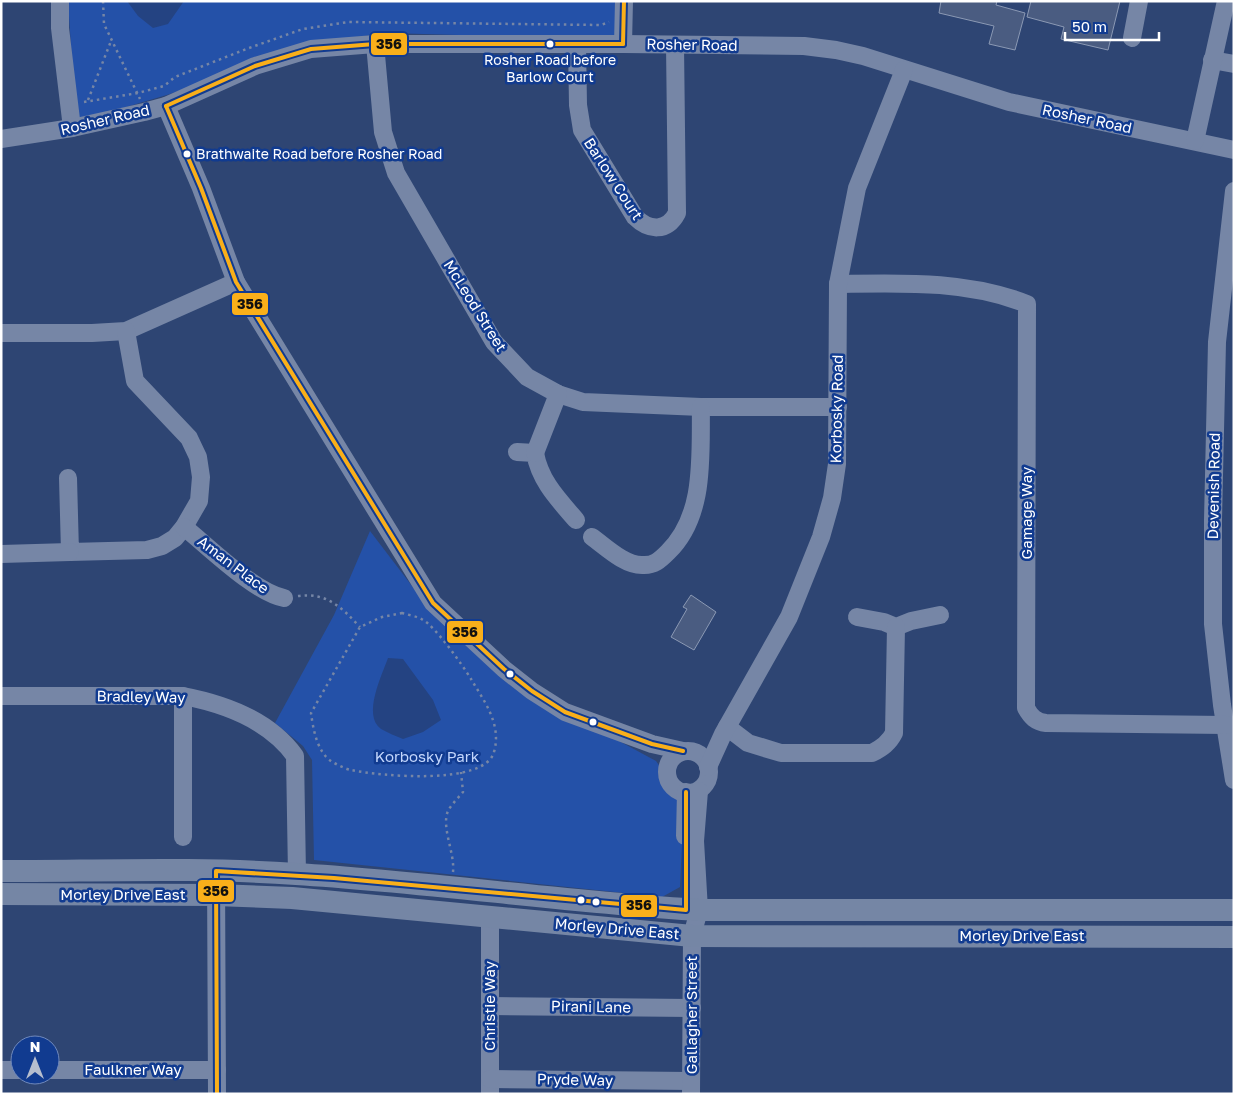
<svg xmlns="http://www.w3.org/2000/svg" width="1235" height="1095" viewBox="0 0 1235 1095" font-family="'Golos Text',sans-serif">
<rect width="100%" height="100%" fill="#2e4573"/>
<g fill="#2451a8">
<path d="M68 1H624V40L388 33 310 43 170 94 76 122Z"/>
<path d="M370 531 428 607 521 688 656 761 684 800 680 887 662 897 314 860 312 760 303 746 275 723 334 615Z"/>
</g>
<g fill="#244382">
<path d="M127 1H184L168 24 153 28 138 16Z"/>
<path d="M388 658 403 659 433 700 441 720 423 732 403 739C396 736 388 733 381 729 362 715 382 675 388 658Z"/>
</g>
<g fill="#4a5c81" stroke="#8b99b4">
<path d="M941 1H997L996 5 1025 13 1015 50 989 44 994 26 939 13Z"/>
<path d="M1031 1H1120L1108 50 1061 39 1064 27 1027 17Z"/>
<path d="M691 595 716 612 694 650 671 637 687 609 683 607Z"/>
</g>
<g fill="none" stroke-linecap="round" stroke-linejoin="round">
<g stroke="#7686a6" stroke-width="2.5" stroke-dasharray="2.5 4" stroke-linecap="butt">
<path d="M103 1 104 24 140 99"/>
<path d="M88 100 111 41"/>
<path d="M84 102 138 93 164 86 175 77 249 48 303 29 348 22 601 25 609 22"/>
<path d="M298 596C327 592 342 608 360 627"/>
<path d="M402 613C408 615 417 616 423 620 434 625 464 667 471 679 484 701 502 724 494 752 485 786 379 776 351 770 345 769 336 764 331 761 317 752 313 728 311 713L360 627 382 617Z"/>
<path d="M453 872C455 853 441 827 448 811 451 805 458 798 463 792L461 772"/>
</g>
<g stroke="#7686a6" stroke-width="18">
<path d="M60 1V28L72 128"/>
<path d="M1132 38 1139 1"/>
<path d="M375 44 383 132 396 173 494 342 527 377 558 394 583 402 701 407H838"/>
<path d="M577 44 578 105 582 130 635 217C649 231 667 232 677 213L675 45"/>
<path d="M623 44 624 1"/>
<path d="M1212 60 1234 64"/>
<path d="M166 106 201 188 236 282 433 603 504 669 532 691 565 712 652 744 683 751"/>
<path d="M1 139 72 128 144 112 166 106 255 66 311 49 375 44H623L804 46 836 50 863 56 1009 102 1234 150"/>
<path d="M1195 141 1226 1"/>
<path d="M1234 191 1217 342 1213 520V624L1222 705 1234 780"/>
<path d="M838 284C901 283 967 280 1027 304L1026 708C1031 717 1036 722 1046 723L1226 725"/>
<path d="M1 333H92L126 331 236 282"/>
<path d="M517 452 535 453C540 481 558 499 576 520"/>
<path d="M535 453 558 394"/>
<path d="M68 478 70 552 147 550 162 546 175 538 184 527 199 501 201 477 198 457 189 438 135 381 126 331"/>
<path d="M184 527C209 547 254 592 284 598"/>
<path d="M592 537C606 547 624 565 642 565 654 566 660 560 668 552 706 515 700 455 701 407"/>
<path d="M1 554 70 552"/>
<path d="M857 617 884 622 896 627 911 621 940 615"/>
<path d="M1 696H183C225 704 270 721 295 756L297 874"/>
<path d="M727 727 748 743 781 753H872C882 748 889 743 894 733L896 627"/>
<circle cx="688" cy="772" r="21"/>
<path d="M708 767 723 734 789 617 821 537 832 498 837 464 838 284 857 188 904 70"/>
<path d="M685 836 686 792"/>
<path d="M183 837V696"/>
<path d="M216 871 217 1094"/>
<path d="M490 918V1094"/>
<path d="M490 1006 692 1008"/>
<path d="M1 1070H20"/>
<path d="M50 1070H217"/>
<path d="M490 1079 691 1081"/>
<path d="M691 1094 692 936 699 910 695 841 699 791"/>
</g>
<g stroke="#7586a5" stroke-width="22">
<path d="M1 871C99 871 198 867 296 874 430 882 564 902 699 910H1234"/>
<path d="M1 894 216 895 292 898 692 936 1234 937"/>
</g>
<defs>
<g id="bus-1">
<path d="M623 44 624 1"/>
<path d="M166 106 201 188 236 282 433 603 504 669 532 691 565 712 652 744 683 751"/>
<path d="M166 106 255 66 311 49 375 44H623"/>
<path d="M217 1094 216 871 334 878 686 910V792"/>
</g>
</defs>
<use href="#bus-1" stroke="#113b90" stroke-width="8"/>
<use href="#bus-1" stroke="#f9af1a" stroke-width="4"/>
</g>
<g fill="#fff" stroke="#113b90" stroke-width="2">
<circle cx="550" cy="44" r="4.5"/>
<circle cx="187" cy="154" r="4.5"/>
<circle cx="510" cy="674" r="4.5"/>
<circle cx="593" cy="722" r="4.5"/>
<circle cx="581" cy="900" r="4.5"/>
<circle cx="596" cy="902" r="4.5"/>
</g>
<g text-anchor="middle" stroke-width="5" stroke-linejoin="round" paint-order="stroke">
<g font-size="14" fill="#fff" stroke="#113b90">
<text x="550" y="65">Rosher Road before<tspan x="550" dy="17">Barlow Court</tspan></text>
<text x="196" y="159" text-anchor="start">Brathwaite Road before Rosher Road</text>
</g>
<g font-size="15" fill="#fff" stroke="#113b90">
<text transform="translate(692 45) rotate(1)" y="5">Rosher Road</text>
<text transform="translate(1087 119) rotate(12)" y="5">Rosher Road</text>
<text transform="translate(105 120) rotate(-13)" y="5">Rosher Road</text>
<text transform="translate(613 179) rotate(57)" y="5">Barlow Court</text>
<text transform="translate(475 306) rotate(58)" y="5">McLeod Street</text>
<text transform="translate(837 409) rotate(-89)" y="5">Korbosky Road</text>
<text transform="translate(1214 486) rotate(-89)" y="5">Devenish Road</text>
<text transform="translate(1027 513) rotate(-90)" y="5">Gamage Way</text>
<text transform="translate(233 565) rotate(37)" y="5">Aman Place</text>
<text transform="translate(141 697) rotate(1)" y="5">Bradley Way</text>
<text x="123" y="900">Morley Drive East</text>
<text transform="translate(617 929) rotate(5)" y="5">Morley Drive East</text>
<text x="1022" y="941">Morley Drive East</text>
<text transform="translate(490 1006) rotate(-90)" y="5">Christie Way</text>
<text transform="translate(591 1007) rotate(1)" y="5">Pirani Lane</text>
<text transform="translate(692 1015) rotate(-90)" y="5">Gallagher Street</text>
<text x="133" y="1075">Faulkner Way</text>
<text transform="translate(575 1080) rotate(1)" y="5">Pryde Way</text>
</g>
<g font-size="15" fill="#c4d7fd" stroke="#113b90">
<text x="427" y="762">Korbosky Park</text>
</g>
</g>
<g stroke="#113b90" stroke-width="2">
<rect x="370" y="32" width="38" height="24" rx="5" fill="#f9af1a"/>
<rect x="231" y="292" width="38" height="24" rx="5" fill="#f9af1a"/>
<rect x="446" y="620" width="38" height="24" rx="5" fill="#f9af1a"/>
<rect x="197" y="879" width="38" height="24" rx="5" fill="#f9af1a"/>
<rect x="620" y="894" width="38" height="24" rx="5" fill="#f9af1a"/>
</g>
<g font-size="14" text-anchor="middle" font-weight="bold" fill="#111">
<text x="389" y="49">356</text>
<text x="250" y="309">356</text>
<text x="465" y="637">356</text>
<text x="216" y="896">356</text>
<text x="639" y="910">356</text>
</g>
<rect width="1235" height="1095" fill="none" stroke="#ffffff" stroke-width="5"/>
<g transform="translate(35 1060)"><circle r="24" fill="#113b90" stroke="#7089bc"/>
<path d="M0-4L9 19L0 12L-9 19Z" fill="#b6bece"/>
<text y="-8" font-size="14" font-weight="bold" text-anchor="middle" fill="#ffffff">N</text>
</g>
<path d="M1065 32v8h94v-8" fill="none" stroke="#ffffff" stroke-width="2.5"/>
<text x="1072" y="32" font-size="15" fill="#ffffff" stroke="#113b90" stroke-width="4" paint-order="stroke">50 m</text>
</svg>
